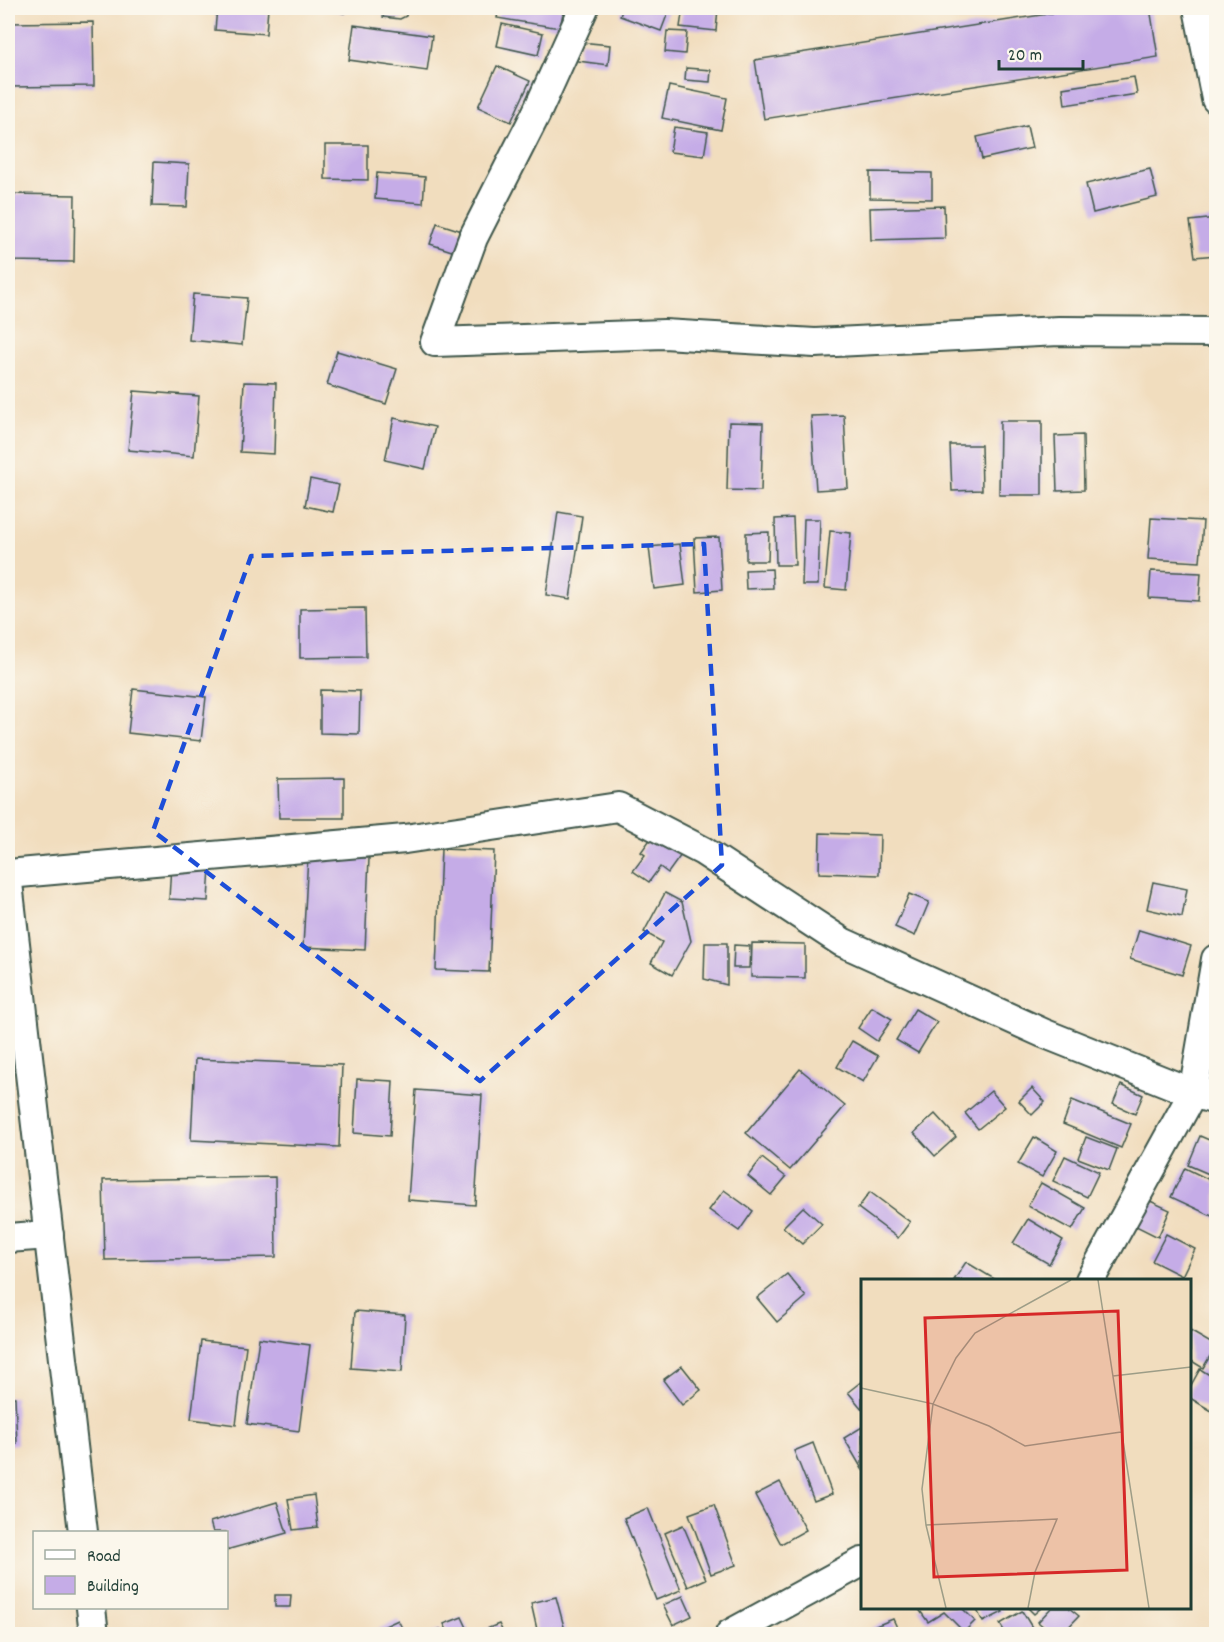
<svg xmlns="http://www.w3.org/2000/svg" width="1224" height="1642" viewBox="0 0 1224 1642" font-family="Dekko,sans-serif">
<rect width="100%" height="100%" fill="#fbf7ec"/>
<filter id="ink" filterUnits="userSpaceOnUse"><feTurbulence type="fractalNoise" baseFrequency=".0167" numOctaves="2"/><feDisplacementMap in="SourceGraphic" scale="12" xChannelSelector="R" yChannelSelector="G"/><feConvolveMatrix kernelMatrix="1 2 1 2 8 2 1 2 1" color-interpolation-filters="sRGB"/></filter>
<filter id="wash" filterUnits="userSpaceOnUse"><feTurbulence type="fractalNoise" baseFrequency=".008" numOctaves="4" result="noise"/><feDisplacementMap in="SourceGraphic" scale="24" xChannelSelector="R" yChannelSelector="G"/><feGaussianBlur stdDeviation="1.35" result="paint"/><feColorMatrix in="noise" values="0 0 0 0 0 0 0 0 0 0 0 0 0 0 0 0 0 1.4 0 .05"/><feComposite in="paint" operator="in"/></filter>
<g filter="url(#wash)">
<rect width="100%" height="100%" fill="#f1ddbe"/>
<g id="blocks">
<g fill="#c5ace7">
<path d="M217 8H268L266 34 215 30Z"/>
<path d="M324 8H345L344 13Z"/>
<path d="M384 8H407L406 16 400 19 383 17Z"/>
<path d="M499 8H564L560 28 497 18Z"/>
<path d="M623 8H663L669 10 661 31 620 16Z"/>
<path d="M683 8H718L716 31 680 27Z"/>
<path d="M1086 8H1150L1158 57 764 119 755 60Z"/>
<path d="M93 22 94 86 8 87V23Z"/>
<path d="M502 24 543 33 538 55 497 46Z"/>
<path d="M354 25 432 36 427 71 349 60Z"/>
<path d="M667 31 687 32 685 54 665 52Z"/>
<path d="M580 42 610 45 608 65 578 61Z"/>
<path d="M497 66 530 81 511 122 478 107Z"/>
<path d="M686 68 711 70 710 82 685 80Z"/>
<path d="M1134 77 1137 94 1065 105 1063 88Z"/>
<path d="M669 86 727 98 721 130 662 118Z"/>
<path d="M1027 126 1032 148 982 159 977 137Z"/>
<path d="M674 127 708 132 704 156 670 152Z"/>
<path d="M325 145H368V180L325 179Z"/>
<path d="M154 162 189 164 187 207 152 206Z"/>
<path d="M1150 169 1157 197 1093 213 1086 184Z"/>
<path d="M870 172 932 173V199L870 198Z"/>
<path d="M377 173 425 177 423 203 375 199Z"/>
<path d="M11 194 75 195 74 262 10 261Z"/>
<path d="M944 206 945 238 871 240 870 208Z"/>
<path d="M1216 218V255L1195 257 1190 221Z"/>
<path d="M437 223 465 232 458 253 430 244Z"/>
<path d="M193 294 247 298 242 345 189 340Z"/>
<path d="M337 351 397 369 386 404 327 385Z"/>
<path d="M244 382 276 383 274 454 240 452Z"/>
<path d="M134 391 199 396 194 456 128 450Z"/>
<path d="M844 415 848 488 816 490 811 416Z"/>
<path d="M394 418 435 427 425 469 385 460Z"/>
<path d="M1000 421H1042V495H999Z"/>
<path d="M729 422 763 423 761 491 727 490Z"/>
<path d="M1083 435 1084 490 1057 491 1055 436Z"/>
<path d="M950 445H981L982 490 952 491Z"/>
<path d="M310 479 339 485 333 512 305 506Z"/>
<path d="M558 512 582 516 570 599 546 595Z"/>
<path d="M793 518 795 565H776L775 519Z"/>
<path d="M1151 518 1203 521 1200 562 1148 559Z"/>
<path d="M804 519H820L818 585H802Z"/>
<path d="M830 531 851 533 846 590 825 588Z"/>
<path d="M769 532 768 561H746V533Z"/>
<path d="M719 537 722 590 697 592 694 538Z"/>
<path d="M680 544 685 585 654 589 649 547Z"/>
<path d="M772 569 773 588 746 589 745 570Z"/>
<path d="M1151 571 1201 573 1199 601 1149 598Z"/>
<path d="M365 608 366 657 300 658V609Z"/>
<path d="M133 689 206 697 201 741 128 733Z"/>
<path d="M320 690 360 691 359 734 320 733Z"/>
<path d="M344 778V818H279L278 779Z"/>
<path d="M820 833 880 835 879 875 819 873Z"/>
<path d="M654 834 681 855 668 873 660 867 649 882 633 871 645 855 641 852Z"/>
<path d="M441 849 494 851 489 972 436 970Z"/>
<path d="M308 855 369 858 365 950 303 947Z"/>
<path d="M171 865 210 866 208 901 169 899Z"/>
<path d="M1153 882 1187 889 1182 917 1147 909Z"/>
<path d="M665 893 682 902 691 941 672 975 651 963 662 942 644 932Z"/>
<path d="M909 894 929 902 915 936 895 927Z"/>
<path d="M1139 930 1191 946 1182 975 1130 959Z"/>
<path d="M705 943H727V985L704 979Z"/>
<path d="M752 943 805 944V978L751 977Z"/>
<path d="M734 945 750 946 749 968H733Z"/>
<path d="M872 1007 892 1019 877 1041 858 1028Z"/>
<path d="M915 1009 937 1022 918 1053 896 1040Z"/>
<path d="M852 1041 878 1056 863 1082 837 1067Z"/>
<path d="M1216 1053V1086L1207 1084Z"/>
<path d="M195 1059 342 1065 339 1147 191 1140Z"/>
<path d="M800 1069 845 1106 790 1170 746 1133Z"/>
<path d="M357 1079 393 1081 390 1136 354 1133Z"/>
<path d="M1121 1085 1143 1095 1135 1114 1113 1104Z"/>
<path d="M1032 1088 1045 1102 1032 1115 1019 1101Z"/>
<path d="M416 1090 482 1095 475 1205 408 1200Z"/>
<path d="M991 1091 1005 1107 978 1129 965 1113Z"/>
<path d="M1072 1100 1131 1124 1121 1148 1063 1124Z"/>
<path d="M935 1114 956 1137 935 1156 914 1133Z"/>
<path d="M1200 1136 1216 1143V1177L1188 1165Z"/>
<path d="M1034 1137 1057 1151 1042 1177 1018 1164Z"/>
<path d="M1086 1137 1117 1149 1109 1170 1078 1158Z"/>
<path d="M1065 1156 1099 1172 1087 1197 1053 1181Z"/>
<path d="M762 1158 786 1177 771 1195 748 1176Z"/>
<path d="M1185 1168 1216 1183V1218L1171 1197Z"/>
<path d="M275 1177 276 1257 105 1260 103 1180Z"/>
<path d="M1041 1183 1085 1208 1072 1230 1028 1206Z"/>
<path d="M724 1190 753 1211 739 1231 709 1210Z"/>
<path d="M870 1192 910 1222 898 1238 858 1208Z"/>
<path d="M1148 1200 1170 1210 1158 1237 1136 1226Z"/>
<path d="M803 1207 822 1224 802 1244 783 1227Z"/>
<path d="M1028 1219 1063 1240 1049 1264 1013 1243Z"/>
<path d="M1166 1234 1195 1249 1182 1276 1152 1261Z"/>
<path d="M966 1262 996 1280H954Z"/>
<path d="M787 1274 806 1297 777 1322 757 1298Z"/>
<path d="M355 1311 405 1315 402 1372 351 1368Z"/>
<path d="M1190 1331 1216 1346 1203 1368 1190 1360Z"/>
<path d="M259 1338 310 1345 299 1431 247 1424Z"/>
<path d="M201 1341 246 1346 236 1425 191 1419Z"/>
<path d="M682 1366 701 1390 682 1405 663 1380Z"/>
<path d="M1200 1369 1216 1379V1409L1215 1413 1190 1398V1387Z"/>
<path d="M862 1381V1409L848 1392Z"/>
<path d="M8 1397H15L17 1444 8 1445Z"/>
<path d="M862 1427V1469L844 1438Z"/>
<path d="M813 1443 832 1494 814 1501 794 1451Z"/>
<path d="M780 1482 806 1530 781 1544 755 1495Z"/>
<path d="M314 1495 318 1527 293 1530 288 1499Z"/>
<path d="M277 1502 287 1533 226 1550V1532H213L210 1522Z"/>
<path d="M714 1505 736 1565 711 1574 689 1514Z"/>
<path d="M648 1508 681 1590 656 1600 624 1518Z"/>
<path d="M683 1525 706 1579 688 1587 665 1533Z"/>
<path d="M275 1595H291L290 1607H275Z"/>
<path d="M683 1596 692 1616 673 1625 663 1605Z"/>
<path d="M556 1597 566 1634H538L531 1603Z"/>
<path d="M918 1608H962L975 1621 964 1632 944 1612 928 1622Z"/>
<path d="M976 1608H1000L1003 1612 983 1622Z"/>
<path d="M1028 1608H1041L1034 1614Z"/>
<path d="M1051 1608H1069L1079 1616 1062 1634H1052L1038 1622Z"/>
<path d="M1022 1611 1036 1634H1006L1000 1624Z"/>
<path d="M462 1617 470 1634H449L444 1624Z"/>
<path d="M893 1619 900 1634H874L871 1628Z"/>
<path d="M398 1620 405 1634H374L372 1632Z"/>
<path d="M499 1624 504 1634H474Z"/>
<path d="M440 1629 442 1634H429Z"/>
</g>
</g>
</g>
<g filter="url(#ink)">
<use href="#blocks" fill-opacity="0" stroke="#3e5549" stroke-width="1.5"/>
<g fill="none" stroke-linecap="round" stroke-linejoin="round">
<defs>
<g id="minor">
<path d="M584 8 536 114 473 238 435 342 664 334 815 343 1059 331 1216 332"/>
<path d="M1198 8 1216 99"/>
<path d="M8 874 405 839 618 807 703 851 842 942 1043 1033 1193 1093 1216 959"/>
<path d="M8 883 83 1532"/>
<path d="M8 1238 49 1235"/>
<path d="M1090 1280 1193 1093 1216 1100"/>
<path d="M91 1608 94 1634"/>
<path d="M730 1634 862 1562"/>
</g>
</defs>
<use href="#minor" stroke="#3e5549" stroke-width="32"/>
<use href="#minor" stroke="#fff" stroke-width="28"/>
</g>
</g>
<path fill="none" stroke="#1d4ed8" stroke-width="4.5" stroke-dasharray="12 8" stroke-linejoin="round" d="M704 544 722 865 480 1081 153 831 251 556Z"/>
<g transform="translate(861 1279)">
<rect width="330" height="330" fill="#f1ddbe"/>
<path fill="none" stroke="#9d9d87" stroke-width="1.5" d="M237 1 288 329M252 97 330 88M0 109 72 125 95 79 114 54 210 1M65 246 196 240 174 293 167 329M85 329 65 246 61 210 72 125 128 147 164 167 260 153"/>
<path fill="#d62828" fill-opacity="0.15" stroke="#d62828" stroke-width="3" d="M257 32 266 291 73 298 64 39Z"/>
<rect width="330" height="330" fill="none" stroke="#1f3d34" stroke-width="3"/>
</g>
<rect width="1224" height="1642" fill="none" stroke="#fbf7ec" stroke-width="30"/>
<rect x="33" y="1531" width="195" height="78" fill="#fbf7ec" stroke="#a3ada2" stroke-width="1.5"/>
<rect x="45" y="1550" width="30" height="9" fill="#ffffff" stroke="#a3ada2" stroke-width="1.5"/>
<text x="87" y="1561" font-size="18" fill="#1f3d34">Road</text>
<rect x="45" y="1576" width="30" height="18" fill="#c5ace7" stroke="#a3ada2" stroke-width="1.5"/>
<text x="87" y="1591" font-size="18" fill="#1f3d34">Building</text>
<path d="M999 60v9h84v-9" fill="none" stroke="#1f3d34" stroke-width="3"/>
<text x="1008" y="60" font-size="18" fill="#1f3d34" stroke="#fbf7ec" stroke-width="4.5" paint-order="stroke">20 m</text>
</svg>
